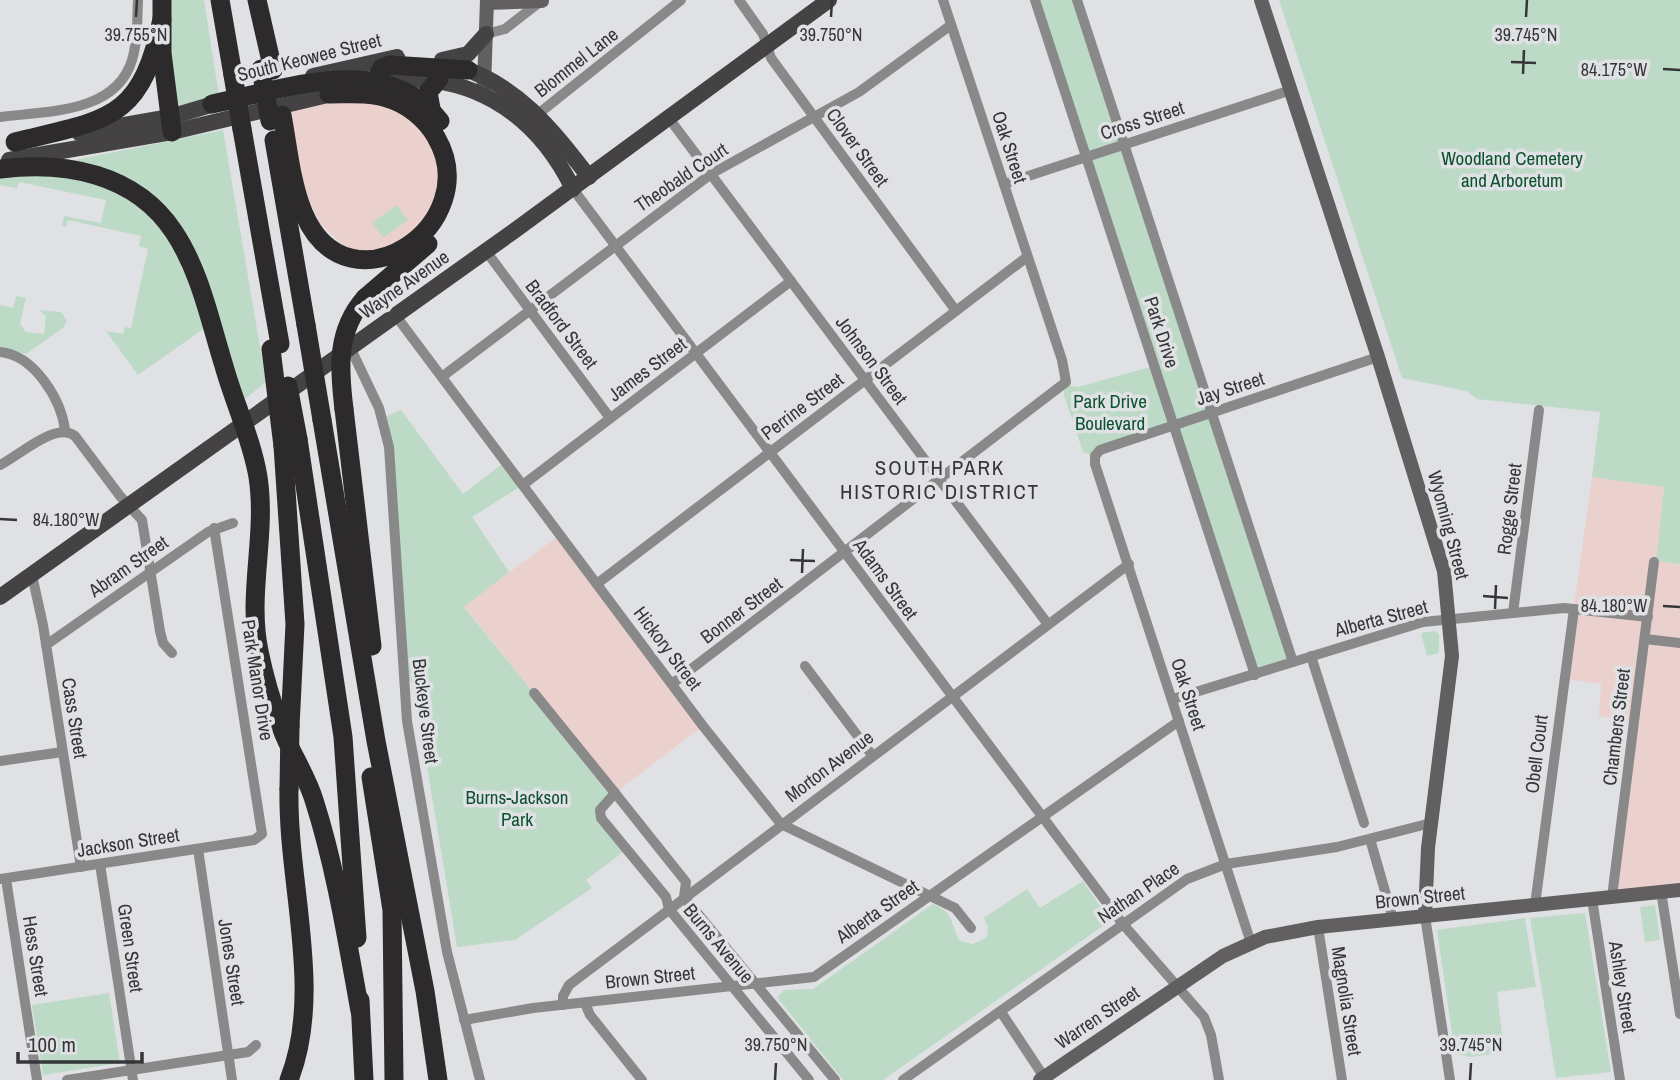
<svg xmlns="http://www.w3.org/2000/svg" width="1680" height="1080" viewBox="0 0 1680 1080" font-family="'Archivo Narrow',sans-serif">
<rect width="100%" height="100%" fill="#e0e1e4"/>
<g fill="#ebd1ce">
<path d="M331 100 399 106 435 144 442 173 435 207 415 236 386 251 365 252 342 245 319 222 302 181 289 109Z"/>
<path d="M1592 477 1664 487 1656 561 1680 564V890L1612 897 1632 721 1599 716 1601 684 1564 679Z"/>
<path d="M561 534 703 726 615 793 464 606Z"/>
</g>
<g fill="#bddac6">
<path d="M168 0H204L219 96 174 107Z"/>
<path d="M1035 0H1077L1293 662 1255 675 1174 425 1095 456 1083 452 1064 395V385L1078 387 1154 366Z"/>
<path d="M1279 0H1680V564L1656 561 1664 487 1592 477 1600 412 1477 399 1466 391 1402 378Z"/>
<path d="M223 130 266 382 245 399 200 273 166 217 70 161Z"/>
<path d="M0 172 91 177 145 210 172 240 206 327 138 375 106 331 123 334 125 327 131 328 148 249 139 246 141 236 68 220 66 227 62 226 64 216 101 223 106 200 19 182 17 188 0 185Z"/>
<path d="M397 205 408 220 383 238 372 223Z"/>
<path d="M16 296 26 298 20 324 26 332 44 334 46 317 40 310 61 312 67 321 64 327 26 354 0 347V305L13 308Z"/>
<path d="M401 410 463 494 506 461 524 484 472 517 509 572 464 607 615 793 600 809 626 850 586 880 592 888 515 940 457 947 414 688 402 666 382 418Z"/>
<path d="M1434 631 1439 634V653L1427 656 1421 633Z"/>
<path d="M1083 881 1110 921 883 1080H843L777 997 784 990 813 989 933 904C957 915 948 921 960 941L973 944 987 937 988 927 984 918 1027 889 1040 908Z"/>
<path d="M1655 905 1660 940 1645 942 1640 907Z"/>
<path d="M1585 913 1611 1072 1556 1078 1530 918Z"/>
<path d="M1525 918 1536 987 1497 992 1504 1052 1472 1057 1455 1054 1437 930Z"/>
<path d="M109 993 120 1063 43 1075 32 1005Z"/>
</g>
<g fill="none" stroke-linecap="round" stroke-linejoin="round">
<g stroke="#8a8989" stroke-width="10">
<path d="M739 0 763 34 771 58 956 311"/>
<path d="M1035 0 1255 675"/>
<path d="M1077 0 1293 662"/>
<path d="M486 34 505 29 541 1"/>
<path d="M0 117C45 111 116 114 132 60 138 41 137 20 138 0"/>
<path d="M668 117 1047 623"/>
<path d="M536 120 538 114 681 0"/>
<path d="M1004 184 1291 90"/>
<path d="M573 189 1122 923 1204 1017 1211 1035 1219 1080"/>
<path d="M486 251 610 418"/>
<path d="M396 316 703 726 781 824 955 908 971 928"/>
<path d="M350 347 379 408 389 447 407 721 447 952 480 1080"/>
<path d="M0 352C34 355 61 399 65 430"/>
<path d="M443 376 711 174 859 92 951 25"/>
<path d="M0 465C20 455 56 421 75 436L120 496 142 520 160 631 163 643 172 653"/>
<path d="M524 484 791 281"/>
<path d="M32 575 43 625 81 867"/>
<path d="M598 583 1027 257"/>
<path d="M1513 613 1539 410"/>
<path d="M1645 639 1680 643"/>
<path d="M46 645 208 532 233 523"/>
<path d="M1311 656 1364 823"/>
<path d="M805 666 872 755"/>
<path d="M673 683 1066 382 1062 360 943 0"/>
<path d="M534 693 615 793"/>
<path d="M1173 699 1423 622 1564 608 1648 617"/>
<path d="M0 761 62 752"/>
<path d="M1370 839 1393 919"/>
<path d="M198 849 232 1080"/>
<path d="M100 864 133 1080"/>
<path d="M0 879 254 840 262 834 214 528"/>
<path d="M6 879 37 1080"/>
<path d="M1661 891 1680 1014"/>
<path d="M1612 897 1654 562"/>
<path d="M1592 899 1620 1080"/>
<path d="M1535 905 1574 609"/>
<path d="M1425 916 1450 1080"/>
<path d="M1318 927 1342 1080"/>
<path d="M1251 943 1095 464V456L1100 450 1378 357"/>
<path d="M585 1003 590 1015 642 1080"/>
<path d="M563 1005V996L569 985 1129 564"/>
<path d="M1001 1012 1044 1077"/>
<path d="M464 1020 533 1008 814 977 1179 721"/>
<path d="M67 1080 248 1052 256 1045"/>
<path d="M809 1080 669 909 666 897 601 818 600 810 615 793 686 882 684 897 835 1080"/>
<path d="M903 1080 1187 879 1226 864 1337 847 1431 823"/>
</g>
<g stroke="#615f5f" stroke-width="14">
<path d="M1261 0 1378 357 1444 571 1452 656 1428 848 1425 916"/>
<path d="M487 3 542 1"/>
<path d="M484 86 487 0"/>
<path d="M1040 1080 1223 956 1265 937 1318 927 1680 890"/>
</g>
<g stroke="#444242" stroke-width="16">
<path d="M442 60 468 54 486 34"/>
<path d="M457 66C518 85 551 128 589 177"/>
<path d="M313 76 397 57"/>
<path d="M379 83C465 67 535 111 573 189"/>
<path d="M79 133 170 117 224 101"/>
<path d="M9 160 172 132 340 92"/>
<path d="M0 597 514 231 829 0"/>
</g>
<g stroke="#2c2a2a" stroke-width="19">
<path d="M162 0V53L172 132"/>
<path d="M220 0 233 75"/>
<path d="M257 0 273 70"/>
<path d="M383 91 379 74 382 68 390 65 468 70"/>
<path d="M212 104C284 90 386 49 440 121"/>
<path d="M431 109 428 92 439 79"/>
<path d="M282 115C288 147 291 184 304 214 349 318 487 224 436 137 426 119 406 103 387 98 369 92 348 94 329 94"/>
<path d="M242 129 280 344"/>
<path d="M274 140 306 325"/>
<path d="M15 142C107 119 141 122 162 19"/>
<path d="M0 169C65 161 135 173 174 232 200 271 210 321 224 366 234 402 252 440 258 477 267 535 247 594 259 651 264 676 272 703 281 727 290 752 306 774 314 800 336 869 347 940 360 1011"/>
<path d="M365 298 428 244"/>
<path d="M344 409 372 646"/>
<path d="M322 420 376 741 425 991 438 1080"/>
<path d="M298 439 343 737 357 938"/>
<path d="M283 446 295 624 290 727"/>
<path d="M371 777 392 910 394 1080"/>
<path d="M289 789C287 884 324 991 289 1080"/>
<path d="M360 1000 364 1080"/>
</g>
<g stroke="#2c2a2a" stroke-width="19">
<path d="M261 69 270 121"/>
<path d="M233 75 242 129"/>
<path d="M306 325 322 420"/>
<path d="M271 349 283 446"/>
<path d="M288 386 298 439"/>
<path d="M344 409C339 368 336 331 365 298"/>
<path d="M289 789 290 727"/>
</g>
</g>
<path fill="none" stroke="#353637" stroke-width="2.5" d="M136 17 137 0M831 17 832 0M1526 17 1527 0M1511 62 1536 63M1663 69 1680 70M1523 74 1524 50M0 519 17 520M790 560 815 561M802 573 803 549M1483 596 1508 598M1663 606 1680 607M1495 609 1496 585M775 1080 776 1063M1470 1080 1471 1063"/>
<g text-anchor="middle" stroke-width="7" stroke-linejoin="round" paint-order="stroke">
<g font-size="19" fill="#353637" stroke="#e0e1e4">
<text transform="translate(309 57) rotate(-14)" y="7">South Keowee Street</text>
<text transform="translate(576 62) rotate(-38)" y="7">Blommel Lane</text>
<text transform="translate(1142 120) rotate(-18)" y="7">Cross Street</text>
<text transform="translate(858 147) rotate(54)" y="7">Clover Street</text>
<text transform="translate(1010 147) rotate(72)" y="7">Oak Street</text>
<text transform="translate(681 177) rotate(-34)" y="7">Theobald Court</text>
<text transform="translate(404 284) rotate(-35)" y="7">Wayne Avenue</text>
<text transform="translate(562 324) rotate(53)" y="7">Bradford Street</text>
<text transform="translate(1162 332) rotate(72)" y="7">Park Drive</text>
<text transform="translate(872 360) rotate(53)" y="7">Johnson Street</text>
<text transform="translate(647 369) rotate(-37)" y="7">James Street</text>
<text transform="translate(1230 388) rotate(-18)" y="7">Jay Street</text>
<text transform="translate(802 406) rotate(-37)" y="7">Perrine Street</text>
<text transform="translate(1509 509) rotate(-83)" y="7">Rogge Street</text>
<text transform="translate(1449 525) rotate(75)" y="7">Wyoming Street</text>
<text transform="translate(128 566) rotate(-35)" y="7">Abram Street</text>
<text transform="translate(886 579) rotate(54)" y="7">Adams Street</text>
<text transform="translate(741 610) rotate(-37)" y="7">Bonner Street</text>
<text transform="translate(1381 618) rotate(-15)" y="7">Alberta Street</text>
<text transform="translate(668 648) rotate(53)" y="7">Hickory Street</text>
<text transform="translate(258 680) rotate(81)" y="7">Park Manor Drive</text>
<text transform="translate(1189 694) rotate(72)" y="7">Oak Street</text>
<text transform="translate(426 711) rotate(83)" y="7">Buckeye Street</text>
<text transform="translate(75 718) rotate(81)" y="7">Cass Street</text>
<text transform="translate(1616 727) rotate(-83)" y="7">Chambers Street</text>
<text transform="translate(1536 754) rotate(-83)" y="7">Obell Court</text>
<text transform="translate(829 766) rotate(-37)" y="7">Morton Avenue</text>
<text transform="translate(128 842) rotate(-9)" y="7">Jackson Street</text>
<text transform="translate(1138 892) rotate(-34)" y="7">Nathan Place</text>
<text transform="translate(1420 897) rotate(-6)" y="7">Brown Street</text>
<text transform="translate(877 911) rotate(-35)" y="7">Alberta Street</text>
<text transform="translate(719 943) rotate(50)" y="7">Burns Avenue</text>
<text transform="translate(131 948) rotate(82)" y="7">Green Street</text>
<text transform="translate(36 956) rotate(81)" y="7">Hess Street</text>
<text transform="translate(232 962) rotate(81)" y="7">Jones Street</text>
<text transform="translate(650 977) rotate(-6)" y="7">Brown Street</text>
<text transform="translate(1623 987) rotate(81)" y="7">Ashley Street</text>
<text transform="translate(1347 1001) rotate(81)" y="7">Magnolia Street</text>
<text transform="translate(1097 1017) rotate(-34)" y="7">Warren Street</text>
</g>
<g font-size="19" fill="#0b522f" stroke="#e0e1e4">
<text x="1512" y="165">Woodland Cemetery<tspan x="1512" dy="22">and Arboretum</tspan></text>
<text x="1110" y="408">Park Drive<tspan x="1110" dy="22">Boulevard</tspan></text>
<text x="517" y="804">Burns-Jackson<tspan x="517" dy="22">Park</tspan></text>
</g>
<g font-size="21" letter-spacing="2" fill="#353637" stroke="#e0e1e4">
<text x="940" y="475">SOUTH PARK<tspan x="940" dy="24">HISTORIC DISTRICT</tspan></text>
</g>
</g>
<g font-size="18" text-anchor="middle" fill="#353637" stroke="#e0e1e4" stroke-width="7" stroke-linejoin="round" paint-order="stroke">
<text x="136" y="41">39.755°N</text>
<text x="831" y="41">39.750°N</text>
<text x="1526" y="41">39.745°N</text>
<text x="1614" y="76">84.175°W</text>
<text x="66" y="526">84.180°W</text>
<text x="1614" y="612">84.180°W</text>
<text x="776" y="1051">39.750°N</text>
<text x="1471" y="1051">39.745°N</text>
</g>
<path d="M18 1052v10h124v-10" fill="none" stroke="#353637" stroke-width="3.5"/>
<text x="28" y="1052" font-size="21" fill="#353637" stroke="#e0e1e4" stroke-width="5" paint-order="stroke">100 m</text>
</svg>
